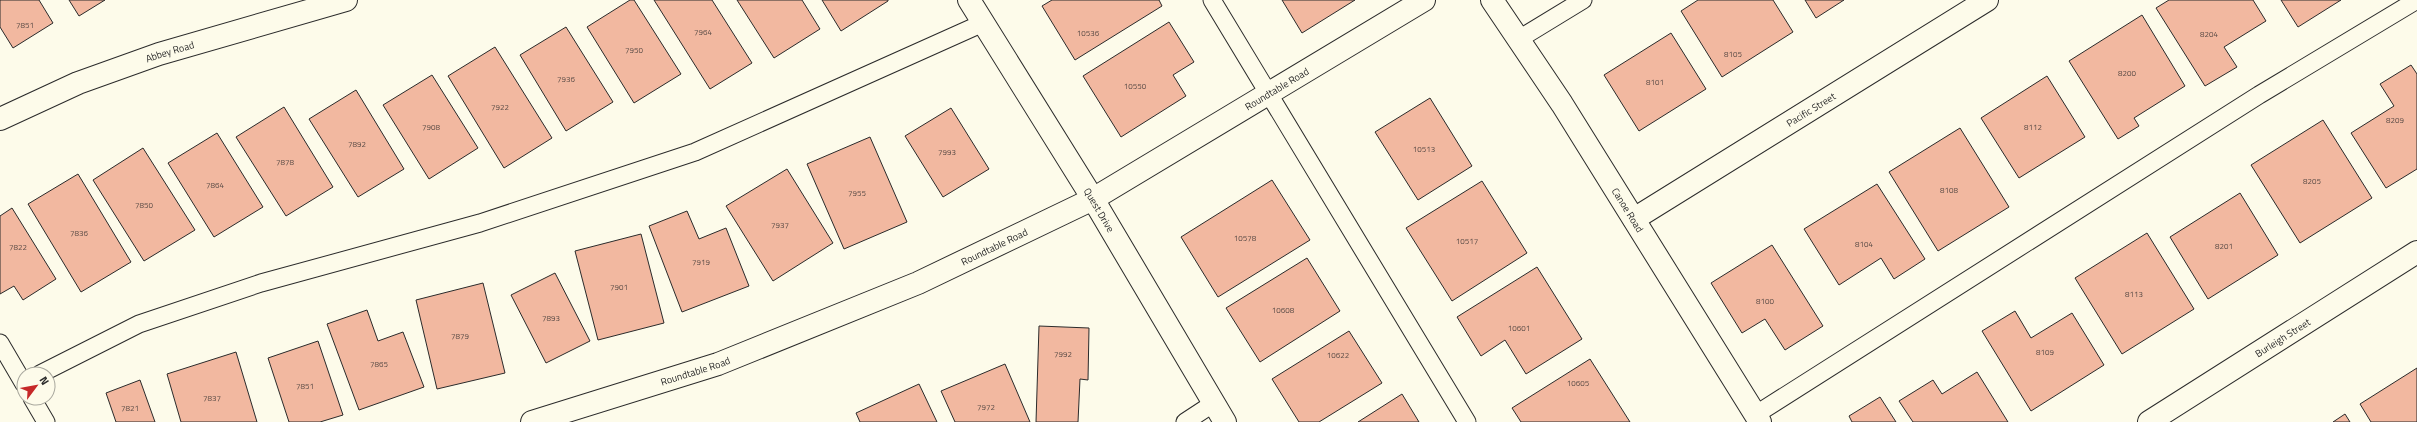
<svg xmlns="http://www.w3.org/2000/svg" width="2417" height="422" viewBox="0 0 2417 422" font-family="'Titillium Web',sans-serif">
<rect width="100%" height="100%" fill="#fdfbea"/>
<g fill="#f2b8a0" stroke="#2b2b2b">
<path d="M0 0H39L53 23 13 48 0 27Z"/>
<path d="M69 0H105L79 16Z"/>
<path d="M630 0H634L681 74 634 103 587 27Z"/>
<path d="M654 0H712L752 63 710 89Z"/>
<path d="M737 0H802L820 29 774 58Z"/>
<path d="M822 0H888V1L841 31Z"/>
<path d="M1052 0H1159L1162 6 1075 60 1042 6Z"/>
<path d="M1282 0H1355L1302 33Z"/>
<path d="M1698 0H1773L1793 32 1722 77 1681 11Z"/>
<path d="M1805 0H1844L1816 18Z"/>
<path d="M2169 0H2253L2266 21 2224 47 2237 67 2205 86 2156 8Z"/>
<path d="M2281 0H2341L2298 27Z"/>
<path d="M2142 15 2185 86 2134 118 2139 126 2118 139 2069 61Z"/>
<path d="M1169 22 1194 62 1173 75 1186 96 1121 137 1083 76Z"/>
<path d="M566 27 613 102 566 131 520 55Z"/>
<path d="M1671 33 1706 89 1639 131 1604 75Z"/>
<path d="M495 47 552 138 504 168 448 76Z"/>
<path d="M2411 65 2417 74V169L2386 188 2351 133 2394 106 2380 84Z"/>
<path d="M432 75 478 148 429 179 383 105Z"/>
<path d="M2047 76 2085 137 2019 178 1981 118Z"/>
<path d="M356 90 404 169 358 197 309 119Z"/>
<path d="M1430 98 1472 166 1418 200 1375 132Z"/>
<path d="M284 107 333 187 286 216 236 137Z"/>
<path d="M951 108 989 169 943 197 905 136Z"/>
<path d="M2323 120 2372 198 2300 243 2251 165Z"/>
<path d="M1960 128 2009 207 1938 251 1889 172Z"/>
<path d="M217 133 263 207 214 237 168 163Z"/>
<path d="M870 137 907 222 844 249 807 164Z"/>
<path d="M143 148 195 230 144 261 93 180Z"/>
<path d="M787 169 833 243 773 281 726 206Z"/>
<path d="M78 174 131 262 81 292 28 204Z"/>
<path d="M1272 180 1310 240 1218 297 1181 237Z"/>
<path d="M1482 181 1527 253 1452 301 1406 228Z"/>
<path d="M1877 184 1925 259 1894 279 1881 258 1839 285 1804 229Z"/>
<path d="M2240 193 2278 255 2208 299 2170 237Z"/>
<path d="M12 208 56 279 23 300 14 286 0 294V216Z"/>
<path d="M687 211 699 239 726 228 749 286 682 312 649 226Z"/>
<path d="M2147 233 2194 309 2122 354 2075 278Z"/>
<path d="M641 234 664 323 598 340 575 251Z"/>
<path d="M1772 245 1823 326 1785 350 1765 319 1742 333 1711 283Z"/>
<path d="M1307 258 1340 311 1260 362 1226 308Z"/>
<path d="M1537 267 1582 339 1526 374 1505 340 1481 356 1457 317Z"/>
<path d="M555 273 590 341 546 363 511 295Z"/>
<path d="M483 283 505 373 437 389 416 300Z"/>
<path d="M367 310 378 341 403 332 424 387 359 410 327 324Z"/>
<path d="M2015 311 2031 338 2072 313 2104 365 2031 411 1982 331Z"/>
<path d="M1039 326 1089 328 1088 380 1080 379 1078 422H1036Z"/>
<path d="M1349 331 1382 383 1319 422H1299L1272 379Z"/>
<path d="M318 341 343 415 320 422H289L268 358Z"/>
<path d="M236 352 257 422H181L167 374Z"/>
<path d="M1590 359 1630 422H1521L1512 408Z"/>
<path d="M1005 364 1030 422H955L941 391Z"/>
<path d="M2417 368V422H2371L2360 404Z"/>
<path d="M1977 372 2008 422H1913L1899 401 1933 380 1942 394Z"/>
<path d="M140 380 155 422H116L106 393Z"/>
<path d="M919 384 937 422H860L856 413Z"/>
<path d="M1402 394 1419 422H1358Z"/>
<path d="M1880 397 1896 422H1852L1849 416Z"/>
<path d="M2345 414 2350 422H2333Z"/>
</g>
<g fill="none" stroke-linecap="round" stroke-linejoin="round">
<defs>
<g id="service">
<path d="M1212 0 1467 422"/>
<path d="M1519 39 1583 0"/>
<path d="M0 343 24 384"/>
<path d="M40 374 139 324 261 283 480 223 695 152 983 23"/>
<path d="M32 398 46 422"/>
<path d="M1755 415 2259 95 2417 0"/>
<path d="M1185 422 1214 403"/>
</g>
<g id="minor">
<path id="s1" d="M1492 0 1562 104 1760 422"/>
<path id="s2" d="M0 119 78 83 159 54 346 0"/>
<path id="s3" d="M1634 219 1987 0"/>
<path id="s4" d="M532 422 718 364 918 283 1093 199 1424 0"/>
<path id="s5" d="M2149 422 2417 252"/>
</g>
<g id="tertiary">
<path id="s6" d="M969 0 1093 199 1225 422"/>
</g>
</defs>
<use href="#service" stroke="#2b2b2b" stroke-width="19"/>
<use href="#minor" stroke="#2b2b2b" stroke-width="24"/>
<use href="#tertiary" stroke="#2b2b2b" stroke-width="24"/>
<use href="#service" stroke="#fdfbea" stroke-width="17"/>
<use href="#minor" stroke="#fdfbea" stroke-width="22"/>
<use href="#tertiary" stroke="#fdfbea" stroke-width="22"/>
</g>
<g text-anchor="middle" stroke-width="3" stroke-linejoin="round" paint-order="stroke">
<g font-size="8" fill="#5d4e48">
<text x="25" y="28">7851</text>
<text x="703" y="35">7964</text>
<text x="1088" y="36">10536</text>
<text x="2209" y="37">8204</text>
<text x="634" y="53">7950</text>
<text x="1733" y="57">8105</text>
<text x="2127" y="76">8200</text>
<text x="566" y="82">7936</text>
<text x="1655" y="85">8101</text>
<text x="1135" y="89">10550</text>
<text x="500" y="110">7922</text>
<text x="2395" y="123">8209</text>
<text x="431" y="130">7908</text>
<text x="2033" y="130">8112</text>
<text x="357" y="147">7892</text>
<text x="1424" y="152">10513</text>
<text x="947" y="155">7993</text>
<text x="285" y="165">7878</text>
<text x="2312" y="184">8205</text>
<text x="215" y="188">7864</text>
<text x="1949" y="193">8108</text>
<text x="857" y="196">7955</text>
<text x="144" y="208">7850</text>
<text x="780" y="228">7937</text>
<text x="79" y="236">7836</text>
<text x="1245" y="241">10578</text>
<text x="1467" y="244">10517</text>
<text x="1864" y="247">8104</text>
<text x="2224" y="249">8201</text>
<text x="18" y="250">7822</text>
<text x="701" y="265">7919</text>
<text x="619" y="290">7901</text>
<text x="2134" y="297">8113</text>
<text x="1765" y="304">8100</text>
<text x="1283" y="313">10608</text>
<text x="551" y="321">7893</text>
<text x="1519" y="331">10601</text>
<text x="460" y="339">7879</text>
<text x="2045" y="355">8109</text>
<text x="1063" y="357">7992</text>
<text x="1338" y="358">10622</text>
<text x="379" y="367">7865</text>
<text x="1578" y="386">10605</text>
<text x="305" y="389">7851</text>
<text x="212" y="401">7837</text>
<text x="986" y="410">7972</text>
<text x="130" y="411">7821</text>
</g>
<g font-size="10" fill="#2b2b2b" stroke="#fdfbea">
<text dy="4" stroke="none"><textPath href="#s2" startOffset="183">Abbey Road</textPath></text>
<text dy="4" stroke="none"><textPath href="#s4" startOffset="819">Roundtable Road</textPath></text>
<text dy="4" stroke="none"><textPath href="#s3" startOffset="208">Pacific Street</textPath></text>
<text dy="4" stroke="none"><textPath href="#s6" startOffset="247">Quest Drive</textPath></text>
<text dy="4" stroke="none"><textPath href="#s1" startOffset="250">Canoe Road</textPath></text>
<text dy="4" stroke="none"><textPath href="#s4" startOffset="495">Roundtable Road</textPath></text>
<text dy="4" stroke="none"><textPath href="#s5" startOffset="158">Burleigh Street</textPath></text>
<text dy="4" stroke="none"><textPath href="#s4" startOffset="171">Roundtable Road</textPath></text>
</g>
</g>
<g transform="translate(36 386) rotate(58)"><circle r="19" fill="#fdfbea" stroke="#a9a89e"/>
<path d="M0-3L7 15L0 10L-7 15Z" fill="#c62828"/>
<text y="-6" font-size="11" font-weight="bold" text-anchor="middle" fill="#2b2b2b">N</text>
</g>
</svg>
